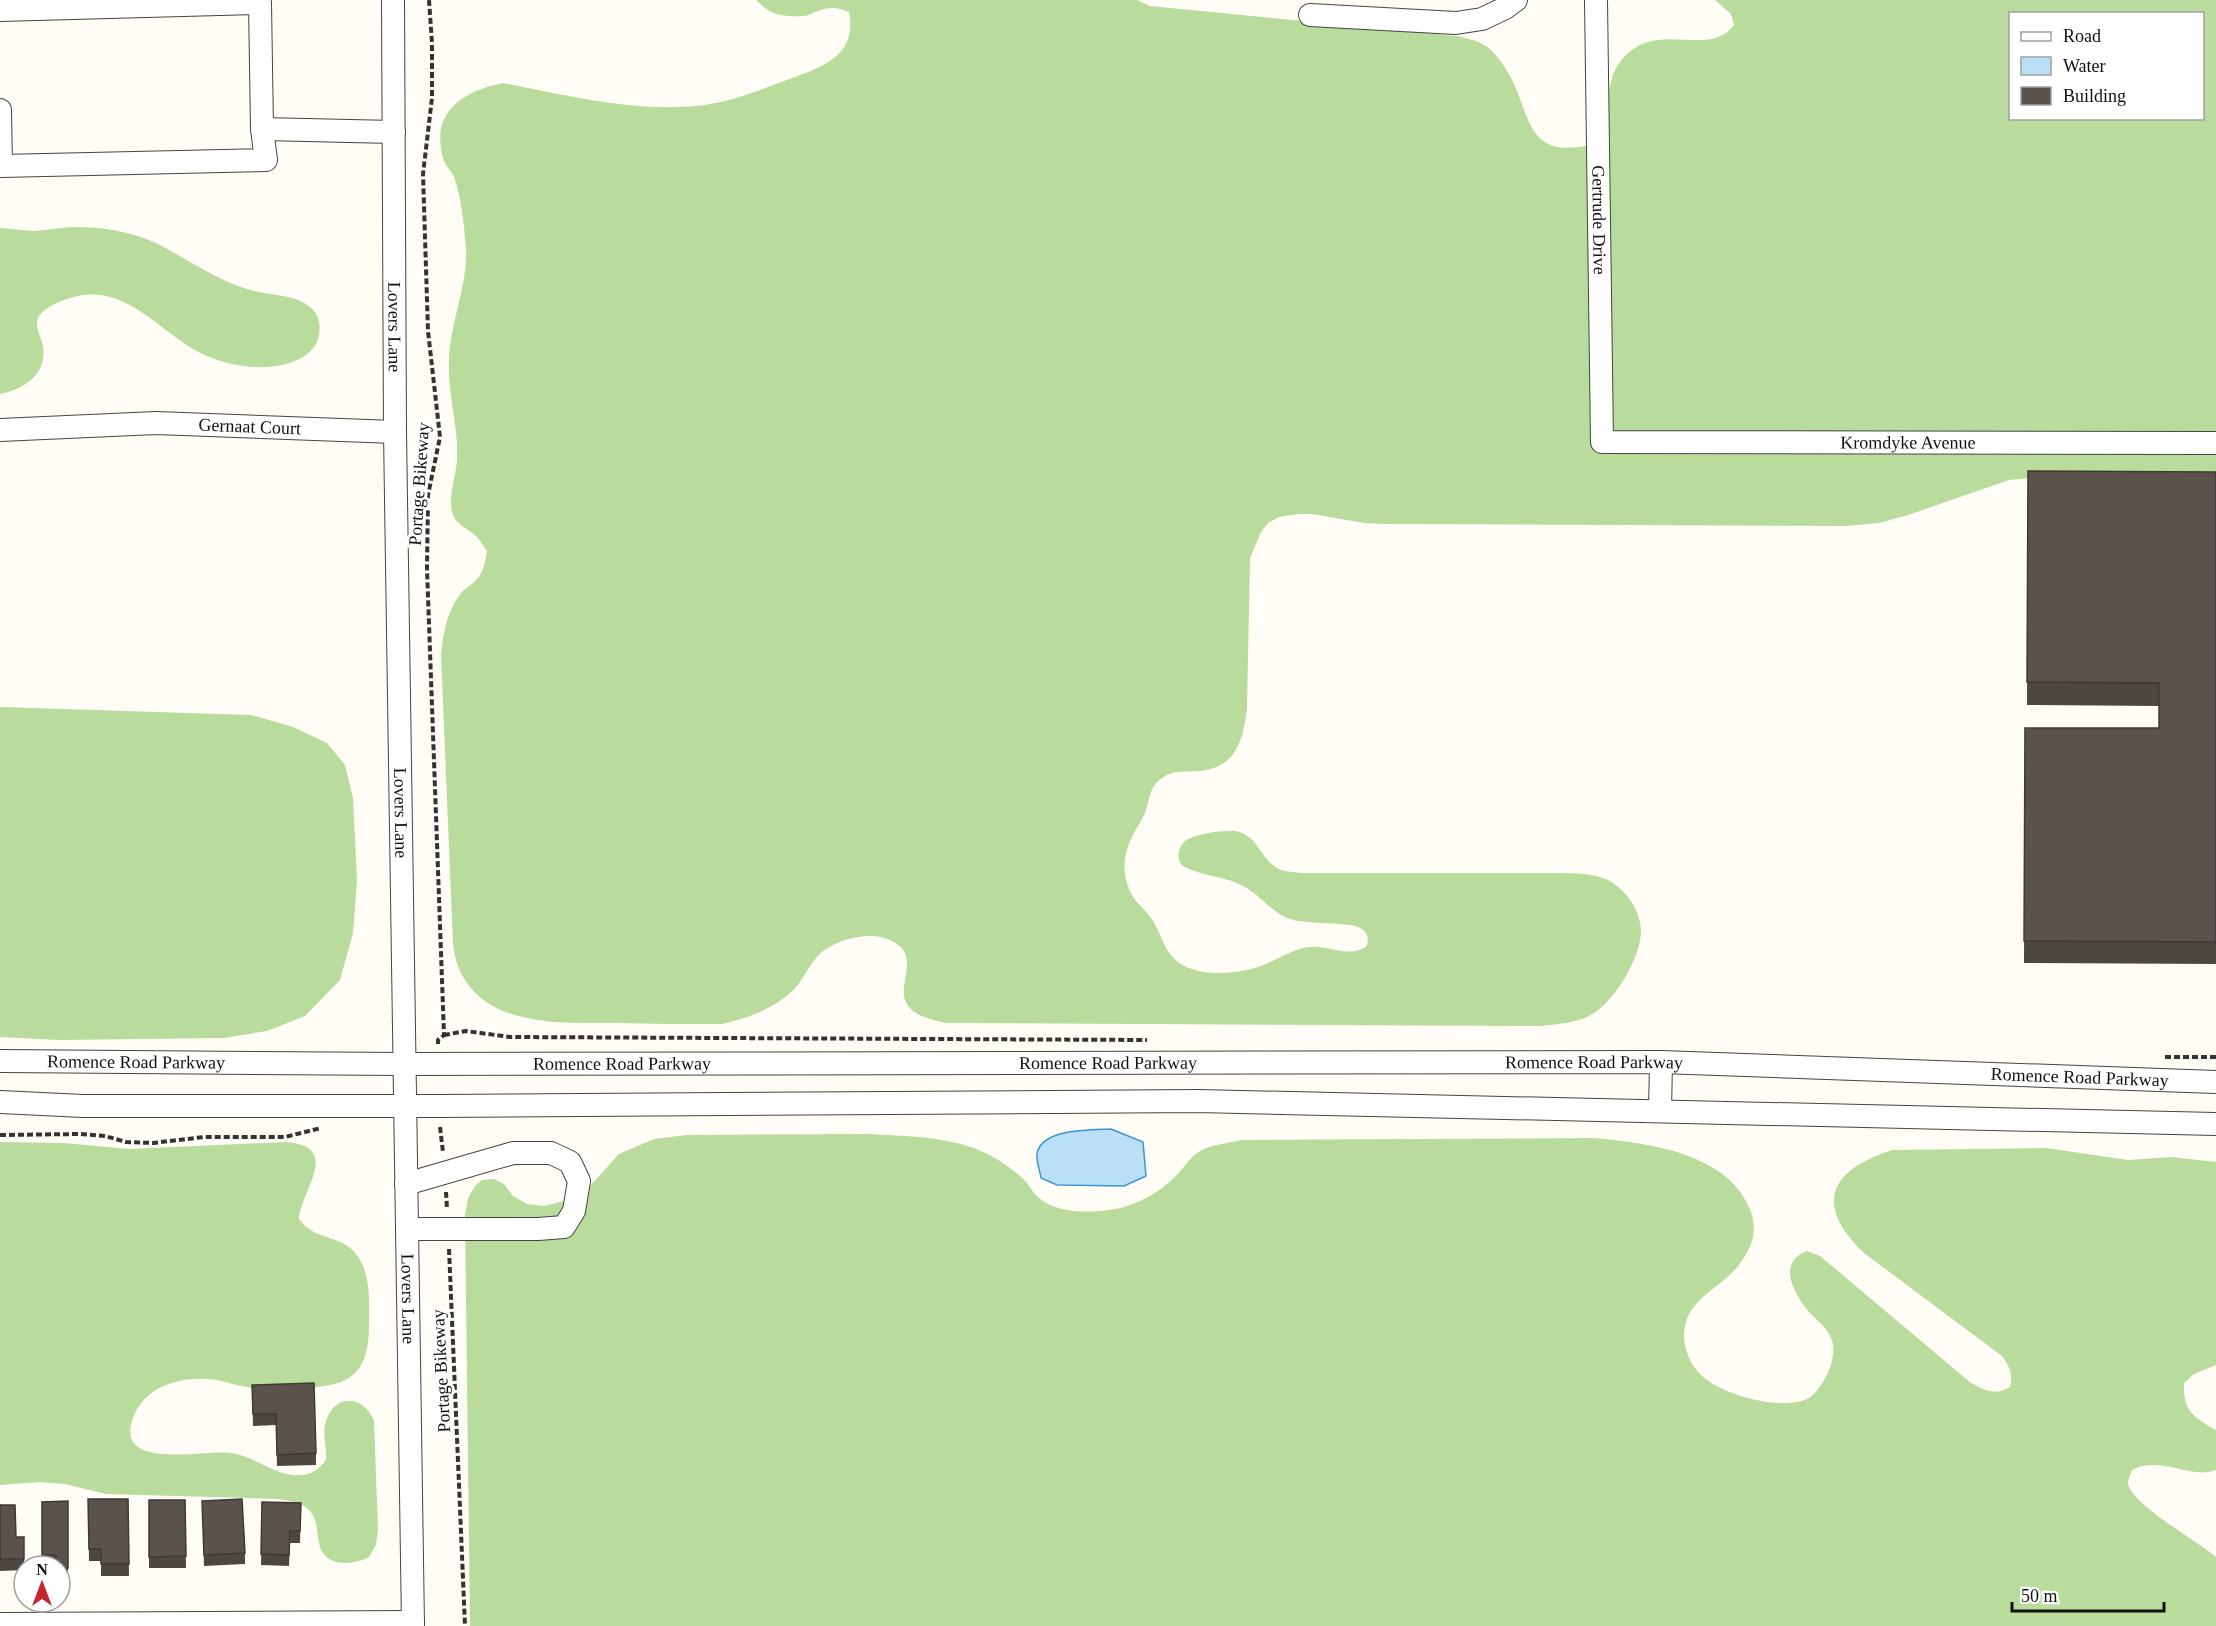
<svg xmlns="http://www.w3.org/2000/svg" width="2216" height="1626" viewBox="0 0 2216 1626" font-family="Georgia,serif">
<rect width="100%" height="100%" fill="#fffdf5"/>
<g fill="#b9dc9c" fill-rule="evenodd">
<path d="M756 0H1137L1150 6 1457 36C1469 39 1482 41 1491 50 1503 62 1512 78 1518 94 1527 115 1531 142 1558 147 1568 149 1580 147 1591 145 1596 129 1603 112 1608 96 1611 85 1611 75 1618 65 1652 14 1708 61 1734 25L1731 14 1715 0H2216V478L2048 476 2009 480 1908 515 1879 523 1846 526 1385 524 1364 523 1312 514H1298L1279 517 1268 523 1261 532 1250 558 1247 708C1243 741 1236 769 1197 771 1184 772 1172 770 1162 778 1149 787 1150 799 1145 813 1141 822 1136 828 1132 837 1121 858 1122 882 1136 901 1141 907 1147 912 1151 918 1159 929 1162 943 1170 954 1187 977 1226 975 1251 969 1271 965 1291 948 1310 947 1331 945 1347 959 1367 946 1368 940 1369 935 1363 930 1353 920 1306 926 1287 918 1269 910 1258 892 1239 884 1225 877 1190 873 1182 865 1176 859 1178 847 1185 841 1194 834 1224 830 1235 831 1259 835 1260 860 1279 869 1285 872 1295 872 1301 873H1544C1561 873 1592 872 1608 880 1626 890 1641 910 1641 932 1640 958 1616 999 1594 1013 1580 1023 1558 1024 1541 1026L947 1023C867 1009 929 967 897 944 877 929 842 937 823 951 809 962 803 983 789 994 768 1011 748 1018 722 1024 687 1024 651 1024 616 1023 561 1023 482 1028 458 966 455 959 454 950 453 943L441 655C443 633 447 611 461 593 464 589 468 587 472 584 483 575 485 564 487 551 483 546 480 540 476 536 468 528 457 526 453 515 447 499 456 477 457 460 459 427 447 393 449 360 450 322 468 286 466 248 464 226 462 201 455 180 454 174 449 170 446 165 441 156 439 139 441 129 447 100 478 88 503 83 572 96 655 118 725 101 749 95 772 85 795 77 827 65 857 53 849 12 832 5 825 8 808 15 799 18 780 16 771 12 766 9 760 4 756 0ZM2010 14H2202V118H2010Z"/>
<path d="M72 227C103 227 132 231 160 245 183 257 205 272 228 282 238 286 248 290 259 292 276 296 296 295 310 307 321 315 322 332 316 344 309 356 295 362 282 365 256 370 231 366 207 356 160 336 128 280 70 298 60 301 45 307 39 316 34 325 39 333 42 342 50 372 26 389 0 394V228L34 231Z"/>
<path d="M0 707 251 715 293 727 327 743 345 765 353 798 357 881 353 933 340 980 305 1016 267 1031 224 1038 59 1040 0 1037Z"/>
<path d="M867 1134C903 1136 944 1136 979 1150 997 1158 1014 1169 1027 1183 1031 1188 1034 1194 1039 1198 1056 1213 1087 1213 1109 1210 1136 1207 1165 1190 1182 1169 1188 1162 1193 1155 1202 1150 1214 1144 1229 1143 1242 1140L1595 1138C1648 1143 1730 1153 1751 1212 1757 1231 1753 1245 1741 1262 1725 1286 1691 1296 1685 1326 1681 1343 1689 1364 1702 1376 1722 1395 1783 1412 1809 1398 1818 1392 1823 1382 1828 1373 1832 1363 1836 1348 1831 1338 1825 1324 1813 1318 1805 1307 1791 1288 1779 1262 1807 1251L1820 1256 1971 1383C1987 1391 1994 1396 2010 1387 2013 1374 2010 1367 2002 1356L1864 1253C1813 1204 1830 1170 1892 1150L2046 1148 2128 1160 2172 1157 2216 1162V1365L2194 1374 2184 1383C2183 1411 2193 1417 2216 1430V1470C2189 1480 2163 1455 2132 1470 2131 1473 2128 1479 2128 1483 2130 1504 2198 1541 2216 1557V1626H470L465 1215 468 1198 475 1186 482 1180 494 1179 504 1184 513 1196 527 1204 544 1206 568 1200 590 1186 619 1154 654 1139 687 1135Z"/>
<path d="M0 1142 64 1143 129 1149 286 1142C343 1147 301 1189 299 1219 302 1222 305 1227 309 1229 323 1239 344 1238 356 1254 371 1273 369 1300 369 1324 369 1377 348 1387 298 1388 281 1388 264 1390 248 1387 238 1386 227 1382 217 1380 185 1375 145 1384 133 1418 113 1472 206 1449 231 1453 255 1456 276 1477 300 1475 311 1475 319 1469 326 1460 327 1446 321 1432 327 1418 338 1392 365 1397 374 1421L378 1529 376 1545 369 1557C354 1565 327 1568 320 1547 316 1533 319 1522 310 1511 302 1502 289 1501 279 1499L106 1494 65 1484 40 1482 0 1485Z"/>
</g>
<path fill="#b9e0f7" stroke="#3f96cf" stroke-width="1.5" d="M1111 1129 1143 1142 1146 1176 1124 1186 1057 1185 1041 1178C1040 1171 1036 1161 1037 1154 1041 1128 1092 1130 1111 1129Z"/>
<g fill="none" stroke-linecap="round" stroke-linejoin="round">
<defs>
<g id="minor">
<path id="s1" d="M393 0 395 432 413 1626"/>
<path id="s2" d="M1596 0 1602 442 2216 443"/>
<path d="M0 10 260 3 262 129 266 160 1 166 0 110"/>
<path d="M1310 15 1456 23 1482 19 1505 8 1516 0"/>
<path d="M262 129 394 132"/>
<path id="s3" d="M0 430 156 423 395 432"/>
<path id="s4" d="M0 1061 404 1064 1661 1062 2216 1082"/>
<path d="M0 1102 83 1106H438L1198 1101 2216 1124"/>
<path d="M1660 1111 1661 1062"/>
<path d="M406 1184 513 1153H551L570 1162 579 1181 574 1211 564 1227 538 1229H407"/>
<path d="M0 1624 413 1622"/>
</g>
</defs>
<use href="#minor" stroke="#444" stroke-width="24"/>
<g stroke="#333" stroke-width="4" stroke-dasharray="6 3" stroke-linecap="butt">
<path d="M429 0 432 43V98L423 174 428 331 440 437 428 495 427 569 444 1035 438 1040V1044"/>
<path d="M444 1035 466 1031 510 1037 1147 1040"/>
<path d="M2165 1057H2216"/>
<path d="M440 1127 443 1152"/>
<path d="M0 1135 80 1134 105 1136 126 1142 153 1143 204 1137H285L321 1128"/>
<path d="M446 1192 447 1209"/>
<path d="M449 1249 465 1626"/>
</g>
<use href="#minor" stroke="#fff" stroke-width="22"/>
</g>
<g fill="#4d4742">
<path d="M2028 471 2216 472V964L2024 963 2025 728H2159V706L2027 705Z"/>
<path d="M252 1385 316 1453V1465L277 1466 276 1425 253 1426Z"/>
<path d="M88 1499H128L129 1576H101V1561H89Z"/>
<path d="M149 1500H185L186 1568H149Z"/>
<path d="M68 1501V1579H60V1566H42V1502Z"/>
<path d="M202 1501 245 1553V1564L204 1566Z"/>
<path d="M262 1502 301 1503 300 1543H290L289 1566 261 1565Z"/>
<path d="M0 1505 16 1537H24V1570L0 1571Z"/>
</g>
<g fill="#5a524d" stroke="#3f3936" stroke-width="1.5">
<path d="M2028 471 2216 472V942L2024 941 2025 728H2159V683L2027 682Z"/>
<path d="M314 1383 316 1453 277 1455 276 1414H253L252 1385Z"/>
<path d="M88 1499H128L129 1564H101V1549H89Z"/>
<path d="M242 1499 245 1553 204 1555 202 1501Z"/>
<path d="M149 1500H185L186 1556 149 1557Z"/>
<path d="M68 1501V1568H60V1566H56V1555H42V1502Z"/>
<path d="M262 1502 301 1503 300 1531H290L289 1555 261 1554Z"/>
<path d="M0 1505H15L16 1537H24V1559H0Z"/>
</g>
<g text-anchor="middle" stroke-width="6" stroke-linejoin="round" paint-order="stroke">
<g font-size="18" fill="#111" stroke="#fff">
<text dy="6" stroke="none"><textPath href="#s2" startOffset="220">Gertrude Drive</textPath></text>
<text dy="6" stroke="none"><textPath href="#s1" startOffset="327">Lovers Lane</textPath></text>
<text dy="6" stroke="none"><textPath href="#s3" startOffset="250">Gernaat Court</textPath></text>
<text dy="6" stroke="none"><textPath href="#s2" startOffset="748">Kromdyke Avenue</textPath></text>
<text transform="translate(419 484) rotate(-86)" y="6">Portage Bikeway</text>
<text dy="6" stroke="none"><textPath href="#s1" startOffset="813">Lovers Lane</textPath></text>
<text dy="6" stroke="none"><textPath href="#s4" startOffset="136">Romence Road Parkway</textPath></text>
<text dy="6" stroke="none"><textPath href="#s4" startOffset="1594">Romence Road Parkway</textPath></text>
<text dy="6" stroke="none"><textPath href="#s4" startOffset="622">Romence Road Parkway</textPath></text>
<text dy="6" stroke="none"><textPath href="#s4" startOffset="1108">Romence Road Parkway</textPath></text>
<text dy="6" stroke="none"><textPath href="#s4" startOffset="2080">Romence Road Parkway</textPath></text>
<text dy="6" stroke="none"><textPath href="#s1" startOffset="1299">Lovers Lane</textPath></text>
<text transform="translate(441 1371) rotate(-93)" y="6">Portage Bikeway</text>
</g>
</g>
<rect x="2009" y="12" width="195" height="108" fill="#ffffff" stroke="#a0a0a0" stroke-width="1.5"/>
<rect x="2021" y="32" width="30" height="9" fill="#ffffff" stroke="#a0a0a0" stroke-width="1.5"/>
<text x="2063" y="42" font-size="18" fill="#111111">Road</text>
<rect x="2021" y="57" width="30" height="18" fill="#b9e0f7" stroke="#a0a0a0" stroke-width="1.5"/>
<text x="2063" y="72" font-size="18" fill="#111111">Water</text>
<rect x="2021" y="87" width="30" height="18" fill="#5a524d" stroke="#a0a0a0" stroke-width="1.5"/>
<text x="2063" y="102" font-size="18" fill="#111111">Building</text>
<g transform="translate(42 1584)"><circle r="28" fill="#ffffff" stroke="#a0a0a0" stroke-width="1.5"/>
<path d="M0-4.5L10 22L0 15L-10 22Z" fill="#c4262e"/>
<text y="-9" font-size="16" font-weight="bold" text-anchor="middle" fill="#111111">N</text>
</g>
<path d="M2012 1602v9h152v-9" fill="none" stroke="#111111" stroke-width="3"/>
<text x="2021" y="1602" font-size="18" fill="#111111" stroke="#ffffff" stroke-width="4.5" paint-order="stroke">50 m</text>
</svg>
